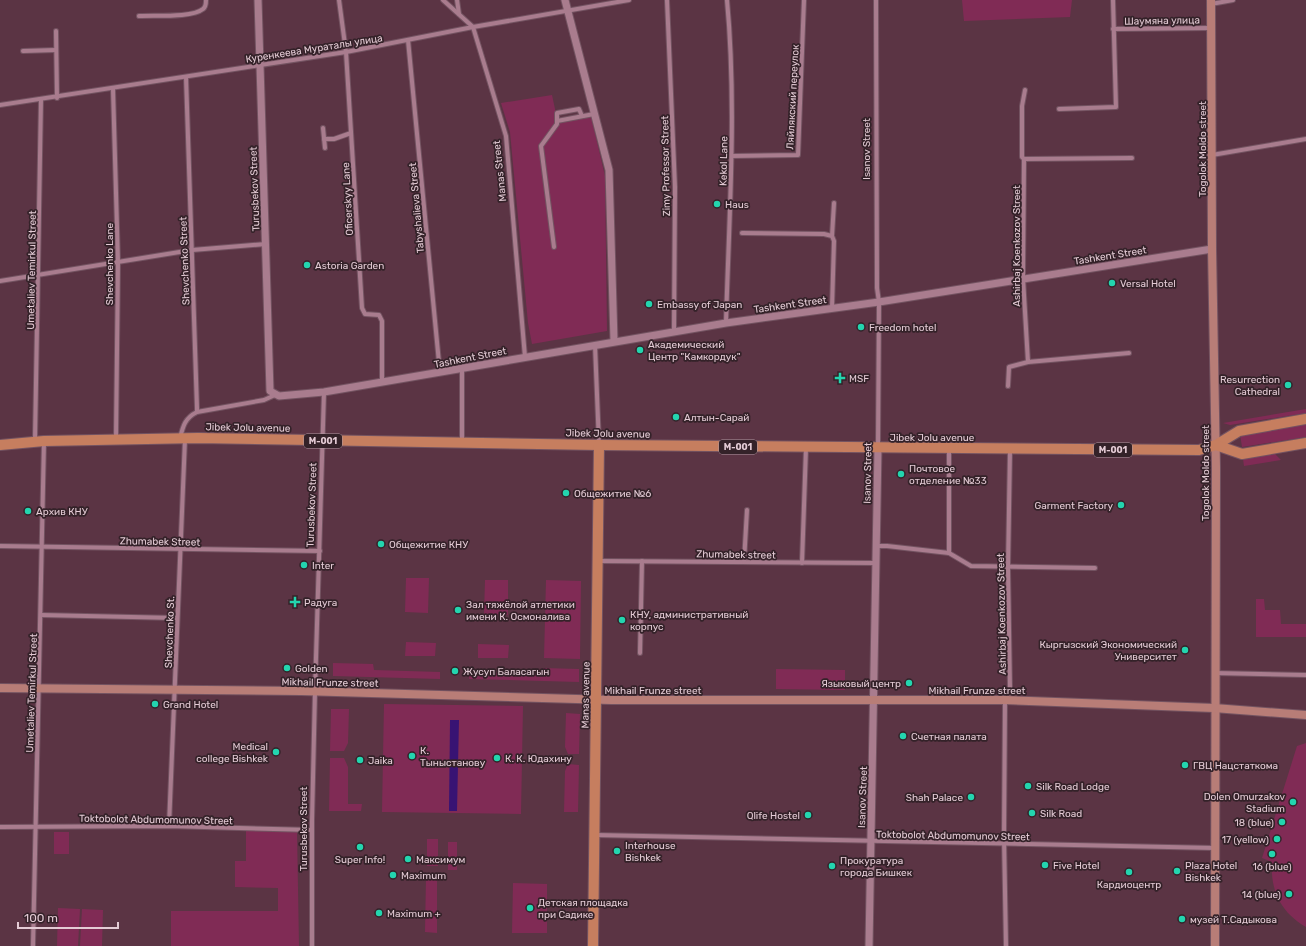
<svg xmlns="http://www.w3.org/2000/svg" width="1306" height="946" viewBox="0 0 1306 946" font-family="Rubik,sans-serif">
<rect width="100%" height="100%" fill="#5b3444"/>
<g fill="#802b55">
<path d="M962 0H1072L1070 17 964 21Z"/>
<path d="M552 95 558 123 591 116 605 176 607 331 532 344 528 323 510 132 501 103Z"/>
<path d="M1306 409V413L1230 425 1223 423Z"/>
<path d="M1306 423V437L1242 447 1240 434Z"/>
<path d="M1275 454 1281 460 1244 466 1243 459Z"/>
<path d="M406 578H429L428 613 405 612Z"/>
<path d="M485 580H508V615L484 614Z"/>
<path d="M546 580 581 581 580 659 544 658Z"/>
<path d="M1256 599H1264L1265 610H1280L1281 624H1306V637H1256Z"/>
<path d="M406 642 436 643 435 656H405Z"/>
<path d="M478 644 509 645 508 658H478Z"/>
<path d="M333 663 373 664 374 670 440 672V679L333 676Z"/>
<path d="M543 668 579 669V682L469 679V672L543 674Z"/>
<path d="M776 669 845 670V690L776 689Z"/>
<path d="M384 704 523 706 521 814 382 812Z"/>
<path d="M331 709H349L348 743 344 751H330Z"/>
<path d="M566 713 580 714 579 754H568L565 747Z"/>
<path d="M1306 743V927C1281 913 1270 890 1272 862L1262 858 1297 746Z"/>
<path d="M330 758H344L348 767V804H362L361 811H329Z"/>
<path d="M568 764 579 765 578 812H564L565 771Z"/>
<path d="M246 830 297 831 299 946H171V911H278V888L235 887V861H246Z"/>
<rect x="54" y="832" width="15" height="22"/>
<rect x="427" y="839" width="11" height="27"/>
<rect x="448" y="842" width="9" height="28"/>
<path d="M426 877H437V933L425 932Z"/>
<path d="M513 883 547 884V933H512Z"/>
<path d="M58 908 80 909 78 946H57Z"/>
<path d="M82 909 103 910 102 946H80Z"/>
</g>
<path fill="#381373" d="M450 720H459L457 811H449Z"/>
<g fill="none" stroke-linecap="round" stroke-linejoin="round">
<defs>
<g id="minor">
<path d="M339 0 346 52 362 308 365 314 379 315 382 321V383"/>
<path d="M443 0 473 27 506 136 525 357"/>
<path d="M457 0 459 14"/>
<path d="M667 0 675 187 674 332"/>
<path d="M876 0 877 288 879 302 878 446"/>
<path d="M1211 4 1233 0"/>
<path d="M139 16C154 15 192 18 203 9 206 7 206 3 206 0"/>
<path d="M1113 29 1211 28"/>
<path d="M56 31 57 98"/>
<path d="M408 40 440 373"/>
<path d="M23 51 56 50"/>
<path d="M113 89 118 262 116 438"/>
<path d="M0 105 346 52 473 27 629 0"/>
<path d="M1059 109 1116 107 1113 0"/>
<path d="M557 121 594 114"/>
<path d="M323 128 325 148"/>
<path d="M324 139H334L351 133"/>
<path d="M1212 155 1306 139"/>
<path d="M732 156 798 155 804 0"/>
<path d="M1024 159 1022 157V106L1025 90"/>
<path d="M742 233 824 234 832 236 834 241 832 308"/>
<path d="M832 236 834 203"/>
<path d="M554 247 541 146 557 124V113L579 109 582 116"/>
<path d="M0 281 192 250 266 244"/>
<path d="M726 323C729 215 737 107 727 0"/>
<path d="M595 345 599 444"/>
<path d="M1129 353 1028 362 1023 278 1024 159 1132 158"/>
<path d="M462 370V443"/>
<path d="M1008 386 1009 367 1028 362"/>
<path d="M197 412 264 400 275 395"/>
<path d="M180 438C183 426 185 418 197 412V408L186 77"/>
<path d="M35 440 41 99"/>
<path d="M0 546 320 551"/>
<path d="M875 546H887L949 553 971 566 1095 568"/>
<path d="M949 553V449"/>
<path d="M598 561 875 563"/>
<path d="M744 562 747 510"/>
<path d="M802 563 806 448"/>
<path d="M41 615 177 618"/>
<path d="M640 653 642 561"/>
<path d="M1214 673 1306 675"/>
<path d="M169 826 185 439"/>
<path d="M0 827 169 826 312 830"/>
<path d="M595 835 1215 848"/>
<path d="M33 946 44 441"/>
<path d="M312 946V821L315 691 324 392"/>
<path d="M1006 946 1004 837 1005 700 1010 690 1008 568 1010 450"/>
</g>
<g id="tertiary">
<path d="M258 0 270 391 279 396 324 392 726 323 879 302 1212 249"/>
<path d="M565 0 609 170 614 341"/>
<path d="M869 946 878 448"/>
</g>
<g id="secondary">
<path d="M1211 0 1212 249 1216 468 1215 946"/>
<path d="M0 688 301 691 611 700H1005L1214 708 1306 715"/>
</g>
<g id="primary">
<path d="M0 445 44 441 198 438 599 445 1199 450 1216 445 1239 431 1306 419"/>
<path d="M1216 445 1242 454 1306 443"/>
<path d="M593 946 599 445"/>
</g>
</defs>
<use href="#minor" stroke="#735361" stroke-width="6"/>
<use href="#tertiary" stroke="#735361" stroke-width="9"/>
<use href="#secondary" stroke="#735361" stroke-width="10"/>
<use href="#primary" stroke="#735361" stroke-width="12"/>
<use href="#minor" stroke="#a97c8e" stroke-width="4"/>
<use href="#tertiary" stroke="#a97c8e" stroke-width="7"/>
<use href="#secondary" stroke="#b87d77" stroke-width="8"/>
<use href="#primary" stroke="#c67e5f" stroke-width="10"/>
</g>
<g fill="#23d5af" stroke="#342229" stroke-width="1.5">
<circle cx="717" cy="204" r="4"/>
<circle cx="307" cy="265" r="4"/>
<circle cx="1112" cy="283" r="4"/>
<circle cx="649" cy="304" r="4"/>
<circle cx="861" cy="327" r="4"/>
<circle cx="640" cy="350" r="4"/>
<path d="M838 372h4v4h4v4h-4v4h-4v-4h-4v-4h4z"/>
<circle cx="1288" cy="385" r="4"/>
<circle cx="676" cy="417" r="4"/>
<circle cx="901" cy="474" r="4"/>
<circle cx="566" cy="493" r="4"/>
<circle cx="1121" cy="505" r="4"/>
<circle cx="28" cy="511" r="4"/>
<circle cx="381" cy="544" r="4"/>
<circle cx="304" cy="565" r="4"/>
<path d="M293 596h4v4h4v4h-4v4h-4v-4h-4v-4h4z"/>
<circle cx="458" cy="610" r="4"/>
<circle cx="622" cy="620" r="4"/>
<circle cx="1185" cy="650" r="4"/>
<circle cx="287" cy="668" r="4"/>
<circle cx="455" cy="671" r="4"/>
<circle cx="909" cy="683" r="4"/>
<circle cx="155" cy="704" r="4"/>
<circle cx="903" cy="736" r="4"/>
<circle cx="276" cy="752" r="4"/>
<circle cx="412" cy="756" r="4"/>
<circle cx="497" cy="758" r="4"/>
<circle cx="360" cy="760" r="4"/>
<circle cx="1185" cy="765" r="4"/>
<circle cx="1028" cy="786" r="4"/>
<circle cx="971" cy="797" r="4"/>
<circle cx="1293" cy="802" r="4"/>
<circle cx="1032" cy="813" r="4"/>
<circle cx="808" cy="815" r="4"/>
<circle cx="1282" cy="822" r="4"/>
<circle cx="1277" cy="839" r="4"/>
<circle cx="360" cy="847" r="4"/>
<circle cx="617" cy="851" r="4"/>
<circle cx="1272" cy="854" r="4"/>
<circle cx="408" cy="859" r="4"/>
<circle cx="1045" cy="865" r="4"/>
<circle cx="832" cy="866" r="4"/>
<circle cx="1177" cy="871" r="4"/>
<circle cx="1129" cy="872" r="4"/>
<circle cx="393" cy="875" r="4"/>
<circle cx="1289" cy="894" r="4"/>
<circle cx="530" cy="908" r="4"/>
<circle cx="379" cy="913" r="4"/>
<circle cx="1182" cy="919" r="4"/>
</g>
<g text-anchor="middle" stroke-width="3.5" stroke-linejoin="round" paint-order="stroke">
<g fill="#342229" stroke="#af98a1" stroke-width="1">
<rect x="304" y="434" width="38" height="14" rx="3"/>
<rect x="719" y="440" width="38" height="14" rx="3"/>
<rect x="1094" y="443" width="38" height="14" rx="3"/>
</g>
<g font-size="9" font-weight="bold" fill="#e4cbd5">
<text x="323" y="444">М-001</text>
<text x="738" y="450">М-001</text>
<text x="1113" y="453">М-001</text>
</g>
<g font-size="10" fill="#e4cbd5" stroke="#342229">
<text transform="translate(1162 20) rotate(-1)" y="4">Шаумяна улица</text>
<text transform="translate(314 48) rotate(-9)" y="4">Куренкеева Мураталы улица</text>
<text transform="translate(792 97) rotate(-87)" y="4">Ляйлякский переулок</text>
<text transform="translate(866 149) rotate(-90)" y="4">Isanov Street</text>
<text transform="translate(1202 149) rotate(-90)" y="4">Togolok Moldo street</text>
<text transform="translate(723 161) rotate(-89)" y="4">Kekol Lane</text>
<text transform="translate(665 166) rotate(-91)" y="4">Zimy Professor Street</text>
<text transform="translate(499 171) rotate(-96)" y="4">Manas Street</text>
<text transform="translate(254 189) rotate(-92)" y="4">Turusbekov Street</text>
<text transform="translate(347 199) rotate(-93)" y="4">Oficerskyy Lane</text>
<text transform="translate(416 208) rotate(-95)" y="4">Tabyshalieva Street</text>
<text transform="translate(1016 246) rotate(-90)" y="4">Ashirbaj Koenkozov Street</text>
<text transform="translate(1110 255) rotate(-9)" y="4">Tashkent Street</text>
<text transform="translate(184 261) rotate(-92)" y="4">Shevchenko Street</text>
<text transform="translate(109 264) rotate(-90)" y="4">Shevchenko Lane</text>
<text transform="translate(31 270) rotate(-89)" y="4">Umetaliev Temirkul Street</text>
<text transform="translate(790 304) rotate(-8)" y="4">Tashkent Street</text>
<text transform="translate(470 357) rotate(-11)" y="4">Tashkent Street</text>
<text transform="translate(248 427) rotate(1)" y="4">Jibek Jolu avenue</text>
<text transform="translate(608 433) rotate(1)" y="4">Jibek Jolu avenue</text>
<text x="932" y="441">Jibek Jolu avenue</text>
<text transform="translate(867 473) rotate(-89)" y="4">Isanov Street</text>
<text transform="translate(1205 473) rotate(-90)" y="4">Togolok Moldo street</text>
<text transform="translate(311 505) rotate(-88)" y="4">Turusbekov Street</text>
<text transform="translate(160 541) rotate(1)" y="4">Zhumabek Street</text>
<text transform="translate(736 554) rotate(1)" y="4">Zhumabek street</text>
<text transform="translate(1001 614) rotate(-91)" y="4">Ashirbaj Koenkozov Street</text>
<text transform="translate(169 632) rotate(-88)" y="4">Shevchenko St.</text>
<text transform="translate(330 682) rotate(1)" y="4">Mikhail Frunze street</text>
<text x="653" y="694">Mikhail Frunze street</text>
<text x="977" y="694">Mikhail Frunze street</text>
<text transform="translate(31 693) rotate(-88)" y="4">Umetaliev Temirkul Street</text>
<text transform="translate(585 695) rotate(-89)" y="4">Manas avenue</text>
<text transform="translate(862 797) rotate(-88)" y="4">Isanov Street</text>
<text transform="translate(156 819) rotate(1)" y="4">Toktobolot Abdumomunov Street</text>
<text transform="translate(303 829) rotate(-90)" y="4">Turusbekov Street</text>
<text transform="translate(953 835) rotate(1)" y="4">Toktobolot Abdumomunov Street</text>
</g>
<g font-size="10" fill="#e4cbd5" stroke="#342229" text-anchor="start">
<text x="725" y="208">Haus</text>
<text x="315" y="269">Astoria Garden</text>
<text x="1120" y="287">Versal Hotel</text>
<text x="657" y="308">Embassy of Japan</text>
<text x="869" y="331">Freedom hotel</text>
<text x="648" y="348">Академический<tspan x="648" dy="12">Центр "Камкордук"</tspan></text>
<text x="849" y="382">MSF</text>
<text x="1280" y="383" text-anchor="end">Resurrection<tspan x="1280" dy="12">Cathedral</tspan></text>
<text x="684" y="421">Алтын-Сарай</text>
<text x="909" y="472">Почтовое<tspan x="909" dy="12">отделение №33</tspan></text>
<text x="574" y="497">Общежитие №6</text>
<text x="1113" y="509" text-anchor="end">Garment Factory</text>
<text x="36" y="515">Архив КНУ</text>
<text x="389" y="548">Общежитие КНУ</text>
<text x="312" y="569">Inter</text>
<text x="304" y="606">Радуга</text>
<text x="466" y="608">Зал тяжёлой атлетики<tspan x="466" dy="12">имени К. Осмоналива</tspan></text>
<text x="630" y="618">КНУ, административный<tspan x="630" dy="12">корпус</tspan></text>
<text x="1177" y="648" text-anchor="end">Кыргызский Экономический<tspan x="1177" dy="12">Университет</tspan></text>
<text x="295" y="672">Golden</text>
<text x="463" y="675">Жусуп Баласагын</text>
<text x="901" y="687" text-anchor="end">Языковый центр</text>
<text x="163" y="708">Grand Hotel</text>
<text x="911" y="740">Счетная палата</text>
<text x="268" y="750" text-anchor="end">Medical<tspan x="268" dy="12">college Bishkek</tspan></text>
<text x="420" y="754">К.<tspan x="420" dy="12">Тыныстанову</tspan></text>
<text x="505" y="762">К. К. Юдахину</text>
<text x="368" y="764">Jaika</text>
<text x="1193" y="769">ГВЦ Нацстаткома</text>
<text x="1036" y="790">Silk Road Lodge</text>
<text x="1285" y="800" text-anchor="end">Dolen Omurzakov<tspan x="1285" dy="12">Stadium</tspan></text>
<text x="963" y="801" text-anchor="end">Shah Palace</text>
<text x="1040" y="817">Silk Road</text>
<text x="800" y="819" text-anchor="end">Qlife Hostel</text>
<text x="1274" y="826" text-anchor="end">18 (blue)</text>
<text x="1269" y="843" text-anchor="end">17 (yellow)</text>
<text x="625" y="849">Interhouse<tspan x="625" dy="12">Bishkek</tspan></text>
<text x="360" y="863" text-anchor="middle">Super Info!</text>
<text x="416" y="863">Максимум</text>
<text x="840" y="864">Прокуратура<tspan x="840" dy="12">города Бишкек</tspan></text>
<text x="1053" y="869">Five Hotel</text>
<text x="1185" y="869">Plaza Hotel<tspan x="1185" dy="12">Bishkek</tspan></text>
<text x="1272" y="870" text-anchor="middle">16 (blue)</text>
<text x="401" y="879">Maximum</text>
<text x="1129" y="888" text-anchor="middle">Кардиоцентр</text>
<text x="1281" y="898" text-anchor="end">14 (blue)</text>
<text x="538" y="906">Детская площадка<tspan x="538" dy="12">при Садике</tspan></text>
<text x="387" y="917">Maximum +</text>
<text x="1190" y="923">музей Т.Садыкова</text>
</g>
</g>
<path d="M18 922v6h100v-6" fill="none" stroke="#e4cbd5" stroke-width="2"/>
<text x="24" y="922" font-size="12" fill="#e4cbd5" stroke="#342229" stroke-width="3" paint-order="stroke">100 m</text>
</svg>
